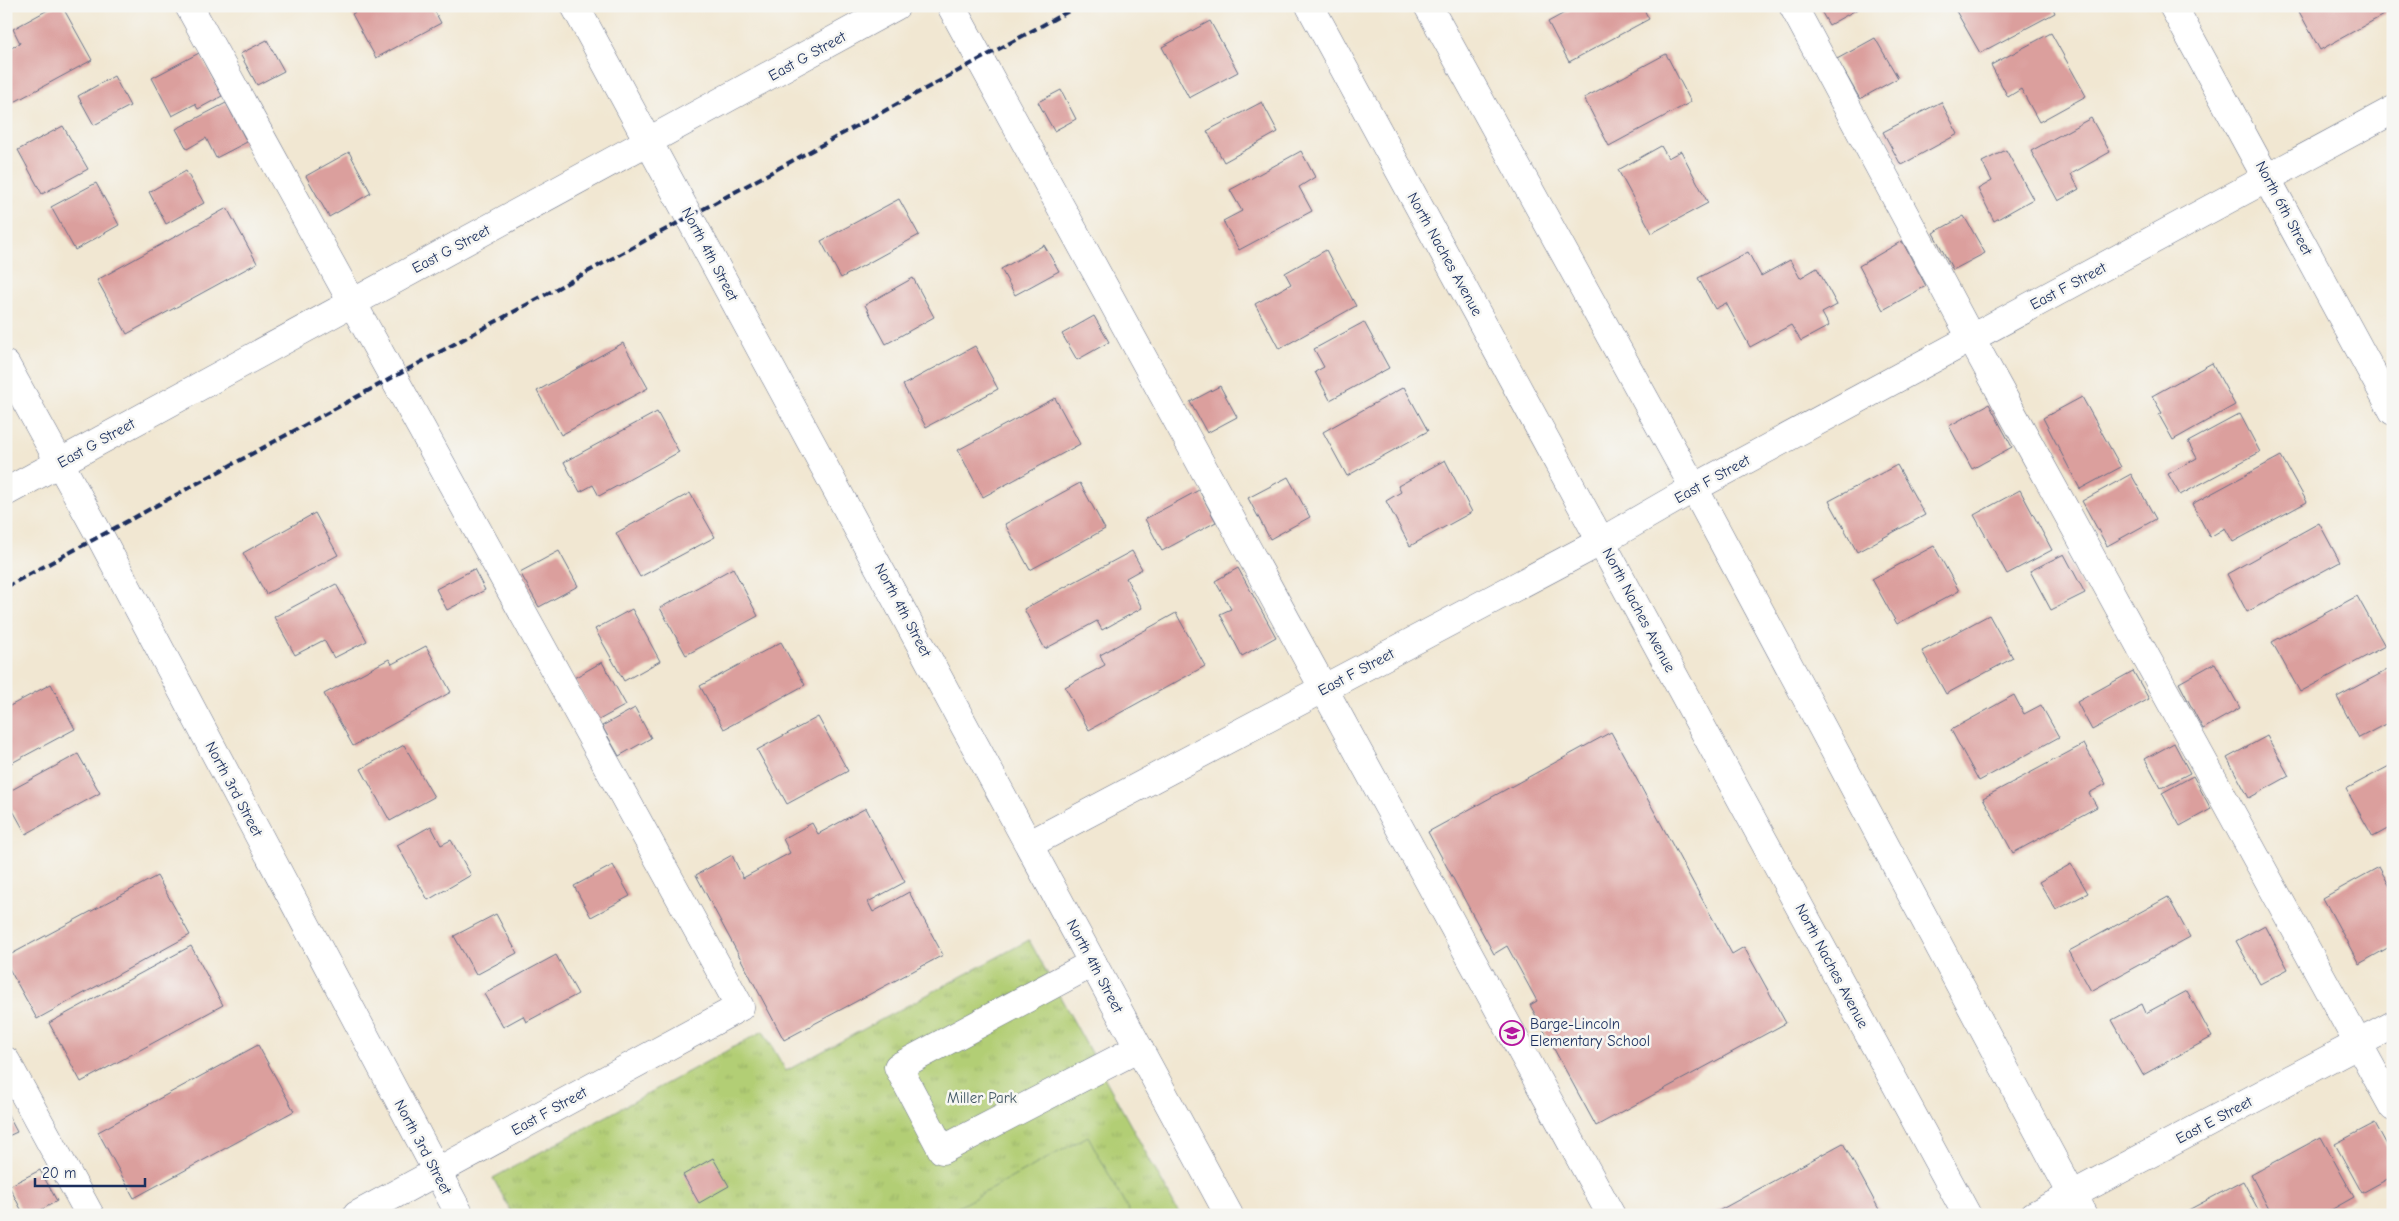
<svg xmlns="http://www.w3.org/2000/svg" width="2399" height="1221" viewBox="0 0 2399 1221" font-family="'Comic Neue',sans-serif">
<defs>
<pattern id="grass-tufts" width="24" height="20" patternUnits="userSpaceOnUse" patternTransform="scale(1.25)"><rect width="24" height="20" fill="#b2ce74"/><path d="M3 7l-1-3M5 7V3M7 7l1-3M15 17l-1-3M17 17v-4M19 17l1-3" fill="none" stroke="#98b167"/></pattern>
</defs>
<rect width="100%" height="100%" fill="#f6f6f2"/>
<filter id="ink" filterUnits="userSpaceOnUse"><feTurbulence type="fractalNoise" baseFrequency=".02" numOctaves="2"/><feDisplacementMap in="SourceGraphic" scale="10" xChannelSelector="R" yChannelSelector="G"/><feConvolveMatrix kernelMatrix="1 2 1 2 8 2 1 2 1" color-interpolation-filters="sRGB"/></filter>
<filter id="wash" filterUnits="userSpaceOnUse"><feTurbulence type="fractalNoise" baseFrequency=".0096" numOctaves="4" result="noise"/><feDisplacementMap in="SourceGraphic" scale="20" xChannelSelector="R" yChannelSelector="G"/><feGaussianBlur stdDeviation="1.12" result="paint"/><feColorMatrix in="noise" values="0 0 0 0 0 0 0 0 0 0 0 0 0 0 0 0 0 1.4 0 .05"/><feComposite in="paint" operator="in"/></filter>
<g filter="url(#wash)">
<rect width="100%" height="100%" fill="#f1e7d2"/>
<path fill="url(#grass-tufts)" stroke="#667e69" d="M1029 940 1180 1215H513L493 1178 763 1031 786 1071Z"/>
<path fill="#b2ce74" stroke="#667e69" d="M1088 1136 1131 1215H948L947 1213Z"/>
<g id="blocks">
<g fill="#db9f9d">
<path d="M55 6H62L92 60 7 106 6 51 20 43 13 29Z"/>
<path d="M366 6H432L441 23 376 58 352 14Z"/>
<path d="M1577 6H1642L1649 19 1569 62 1548 22Z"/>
<path d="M1818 6H1863L1829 25Z"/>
<path d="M1965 6H2052L2055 13 1980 53 1956 11Z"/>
<path d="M2296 6H2383L2387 13 2320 50Z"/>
<path d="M1210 21 1238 72 1189 98 1162 47Z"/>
<path d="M2051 33 2086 96 2039 122 2021 89 2008 97 1991 65Z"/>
<path d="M1875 38 1898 78 1860 99 1837 59Z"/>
<path d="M267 40 284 71 257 85 240 54Z"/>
<path d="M199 53 222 96 198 109 195 104 172 116 152 78Z"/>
<path d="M1666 54 1691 102 1609 146 1584 98Z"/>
<path d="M114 76 130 106 94 125 78 96Z"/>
<path d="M1061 90 1076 119 1054 131 1038 102Z"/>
<path d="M1262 102 1278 132 1224 162 1207 131Z"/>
<path d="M1941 102 1958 134 1901 165 1883 132Z"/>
<path d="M226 103 247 142 216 158 206 138 187 149 176 129Z"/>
<path d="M2091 118 2110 152 2071 174 2079 189 2058 201 2031 151Z"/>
<path d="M63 126 88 169 42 194 18 150Z"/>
<path d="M1661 146 1668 158 1681 151 1708 203 1652 233 1618 170Z"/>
<path d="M2006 150 2033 199 1994 221 1978 189 1992 181 1982 162Z"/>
<path d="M1301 151 1315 177 1299 187 1312 211 1239 250 1223 221 1242 211 1230 190Z"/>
<path d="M349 152 371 193 329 217 306 176Z"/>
<path d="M186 171 204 203 166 224 149 192Z"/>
<path d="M96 183 119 225 75 250 51 207Z"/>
<path d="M899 199 919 235 841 278 821 241Z"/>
<path d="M227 208 257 263 127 334 97 280Z"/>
<path d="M1964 216 1985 253 1953 270 1933 233Z"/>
<path d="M1902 241 1926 286 1883 310 1859 266Z"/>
<path d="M1044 245 1059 271 1015 295 1001 269Z"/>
<path d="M1326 250 1356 306 1279 349 1255 304 1291 284 1285 273Z"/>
<path d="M1748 252 1761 276 1790 260 1800 278 1817 268 1837 305 1822 313 1829 326 1801 341 1791 325 1750 347 1726 303 1715 309 1698 278Z"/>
<path d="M913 278 934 317 886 344 865 305Z"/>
<path d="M1094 316 1109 342 1077 360 1062 334Z"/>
<path d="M1364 322 1389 368 1330 400 1315 372 1324 367 1314 349Z"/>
<path d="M623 343 648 388 561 435 537 391Z"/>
<path d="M975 346 998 389 926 427 903 385Z"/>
<path d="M2212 363 2235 405 2173 440 2159 415 2162 413 2152 396Z"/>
<path d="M1220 386 1237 417 1207 433 1190 402Z"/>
<path d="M1404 387 1428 431 1347 476 1323 432Z"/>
<path d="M2082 397 2121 467 2080 489 2043 418Z"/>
<path d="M1055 398 1080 444 983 497 958 450Z"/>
<path d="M1989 404 2012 447 1972 469 1949 426Z"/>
<path d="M657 412 679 452 599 496 593 485 580 492 564 462Z"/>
<path d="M2240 414 2260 452 2180 495 2168 474 2197 458 2188 442Z"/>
<path d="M2281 456 2307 502 2233 542 2225 528 2210 537 2192 504Z"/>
<path d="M1445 460 1472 512 1410 546 1386 501 1401 492 1398 486Z"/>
<path d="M1897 465 1925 515 1857 552 1829 501Z"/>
<path d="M2131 474 2156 519 2107 546 2082 501Z"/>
<path d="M1288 477 1310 517 1270 539 1248 498Z"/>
<path d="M1080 483 1105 529 1030 570 1005 524Z"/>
<path d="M1199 490 1216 522 1162 551 1145 519Z"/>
<path d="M2020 490 2052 550 2007 574 1974 515Z"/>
<path d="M690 493 715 537 640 577 616 533Z"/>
<path d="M315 513 338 555 266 594 243 553Z"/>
<path d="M2319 523 2340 562 2247 612 2227 574Z"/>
<path d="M1934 546 1959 591 1897 624 1872 579Z"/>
<path d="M559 551 578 586 539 607 520 572Z"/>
<path d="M1132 551 1142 569 1126 578 1142 608 1102 630 1097 621 1045 649 1024 609Z"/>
<path d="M2064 554 2085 593 2051 610 2030 571Z"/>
<path d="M733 568 758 616 686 655 660 608Z"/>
<path d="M1238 568 1276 637 1242 656 1220 614 1231 609 1215 581Z"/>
<path d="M474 569 485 590 447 610 436 589Z"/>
<path d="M336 584 367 641 334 658 324 640 295 655 274 617Z"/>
<path d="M2357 596 2385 646 2300 692 2272 642Z"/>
<path d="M632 609 660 661 624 681 595 629Z"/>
<path d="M1176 613 1205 666 1089 730 1065 687 1105 665 1100 655Z"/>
<path d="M1989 615 2013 658 1946 694 1922 651Z"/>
<path d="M781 642 805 685 724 729 700 686Z"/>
<path d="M426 646 451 692 353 746 324 694 389 659 392 664Z"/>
<path d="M602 662 626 705 597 721 574 678Z"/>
<path d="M2215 663 2240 708 2203 729 2179 683Z"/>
<path d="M2393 667V720L2359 738 2337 697Z"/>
<path d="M2133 671 2149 699 2092 730 2077 702Z"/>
<path d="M51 684 75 729 6 766V708Z"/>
<path d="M2014 695 2024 714 2041 705 2059 737 1979 781 1951 730Z"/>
<path d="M635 708 651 738 619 756 602 726Z"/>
<path d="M818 717 848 771 787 804 757 750Z"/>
<path d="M1611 732 1732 954 1744 947 1786 1023 1596 1126 1530 1005 1537 1001 1507 946 1494 954 1428 832Z"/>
<path d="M2267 736 2289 776 2249 798 2227 758Z"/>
<path d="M2174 743 2190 773 2161 788 2145 759Z"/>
<path d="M2084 744 2106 784 2089 793 2097 807 2013 853 1983 798Z"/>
<path d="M404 745 434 797 390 821 361 769Z"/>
<path d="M78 754 100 793 26 834 6 798V793Z"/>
<path d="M2393 764V826L2373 837 2346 789Z"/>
<path d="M2193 776 2211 809 2180 826 2162 793Z"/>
<path d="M866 808 905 882 868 902 873 912 909 892 943 955 784 1040 696 875 732 855 743 878 790 853 783 839 812 823 818 834Z"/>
<path d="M431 826 441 845 451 840 471 875 428 900 397 845Z"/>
<path d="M2071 864 2088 893 2056 910 2039 882Z"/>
<path d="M613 865 630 896 591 917 574 886Z"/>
<path d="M2379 867 2393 892V945L2359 964 2323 898Z"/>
<path d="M157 876 190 935 37 1019 6 963V957Z"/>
<path d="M2168 897 2190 937 2091 991 2069 951Z"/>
<path d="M496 914 517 953 476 975 454 936Z"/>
<path d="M2265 925 2288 969 2260 984 2236 941Z"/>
<path d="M191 946 223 1005 81 1082 49 1023Z"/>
<path d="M556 955 578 994 526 1022 523 1016 503 1027 484 994Z"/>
<path d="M2187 991 2212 1037 2143 1075 2112 1020 2142 1004 2146 1013Z"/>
<path d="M258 1045 294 1111 134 1198 98 1132Z"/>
<path d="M6 1111 17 1132 6 1137Z"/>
<path d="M2375 1123 2393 1156V1176L2362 1193 2335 1144Z"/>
<path d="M2321 1137 2354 1197 2322 1215H2272L2251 1175Z"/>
<path d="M1843 1143 1882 1215H1711Z"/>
<path d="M713 1158 729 1186 699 1203 683 1175Z"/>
<path d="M40 1170 57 1201 32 1215H24L9 1186Z"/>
<path d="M2243 1181 2261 1215H2179Z"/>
</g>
</g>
</g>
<g filter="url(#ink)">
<use href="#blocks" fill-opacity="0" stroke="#666f87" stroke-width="1"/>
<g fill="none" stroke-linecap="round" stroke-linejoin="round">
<defs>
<g id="minor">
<path d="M189 6 740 1007 357 1215"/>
<path d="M575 6 1229 1215"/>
<path d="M951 6 1611 1215"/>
<path d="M1310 6 1967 1215"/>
<path d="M1428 6 1694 488 2083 1215"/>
<path d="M1793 6 1971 338 2393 1107"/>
<path d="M2173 6 2393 411"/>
<path d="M6 365 101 538 460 1215"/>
<path d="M6 492 896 6"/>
<path d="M1030 844 1602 541 1694 488 2393 110"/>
<path d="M1093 963 898 1067 942 1150 1139 1048"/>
<path d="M6 1061 90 1215"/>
<path d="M2034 1215 2393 1025"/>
</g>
</defs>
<use href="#minor" stroke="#666f87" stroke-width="29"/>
<use href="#minor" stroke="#fff" stroke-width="28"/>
<path stroke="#1b2f5e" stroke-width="4" stroke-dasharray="8 4" stroke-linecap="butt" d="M6 587 1078 6"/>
</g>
</g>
<defs>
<symbol id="school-ring" viewBox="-11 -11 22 22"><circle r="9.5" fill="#f6f6f2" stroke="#b5179e" stroke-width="1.5"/><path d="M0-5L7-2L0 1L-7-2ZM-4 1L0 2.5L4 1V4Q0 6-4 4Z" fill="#b5179e"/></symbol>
</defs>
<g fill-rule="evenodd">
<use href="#school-ring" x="1498" y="1019" width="28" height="28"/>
</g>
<g text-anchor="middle" stroke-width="5" stroke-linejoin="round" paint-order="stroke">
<g font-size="15" fill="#1b2f5e" stroke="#f6f6f2">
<text transform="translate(807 56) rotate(-29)" y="5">East G Street</text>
<text transform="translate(2284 208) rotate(62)" y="5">North 6th Street</text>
<text transform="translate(451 249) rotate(-28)" y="5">East G Street</text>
<text transform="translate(710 254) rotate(62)" y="5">North 4th Street</text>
<text transform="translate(1445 254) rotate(61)" y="5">North Naches Avenue</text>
<text transform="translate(2068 286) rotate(-28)" y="5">East F Street</text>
<text transform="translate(96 443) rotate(-29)" y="5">East G Street</text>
<text transform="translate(1712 479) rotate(-29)" y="5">East F Street</text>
<text transform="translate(903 610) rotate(62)" y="5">North 4th Street</text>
<text transform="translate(1639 610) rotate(62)" y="5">North Naches Avenue</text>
<text transform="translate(1356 672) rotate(-28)" y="5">East F Street</text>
<text transform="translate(234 789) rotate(62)" y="5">North 3rd Street</text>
<text transform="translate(1095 966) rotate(62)" y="5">North 4th Street</text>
<text transform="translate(1832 966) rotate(62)" y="5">North Naches Avenue</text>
<text transform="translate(549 1111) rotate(-29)" y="5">East F Street</text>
<text transform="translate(2214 1120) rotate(-28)" y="5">East E Street</text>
<text transform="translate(423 1147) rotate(62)" y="5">North 3rd Street</text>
</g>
<g font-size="15" fill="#1b2f5e" stroke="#f6f6f2" text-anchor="start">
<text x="1530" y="1029">Barge-Lincoln<tspan x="1530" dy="17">Elementary School</tspan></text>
</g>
<g font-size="15" fill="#415764" stroke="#f6f6f2">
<text x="982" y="1103">Miller Park</text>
</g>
</g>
<rect width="2399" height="1221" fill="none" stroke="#f6f6f2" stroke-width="25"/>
<path d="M35 1178v8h110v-8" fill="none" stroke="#1b2f5e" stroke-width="2.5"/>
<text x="42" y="1178" font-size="15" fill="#1b2f5e" stroke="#f6f6f2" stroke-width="4" paint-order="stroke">20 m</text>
</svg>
